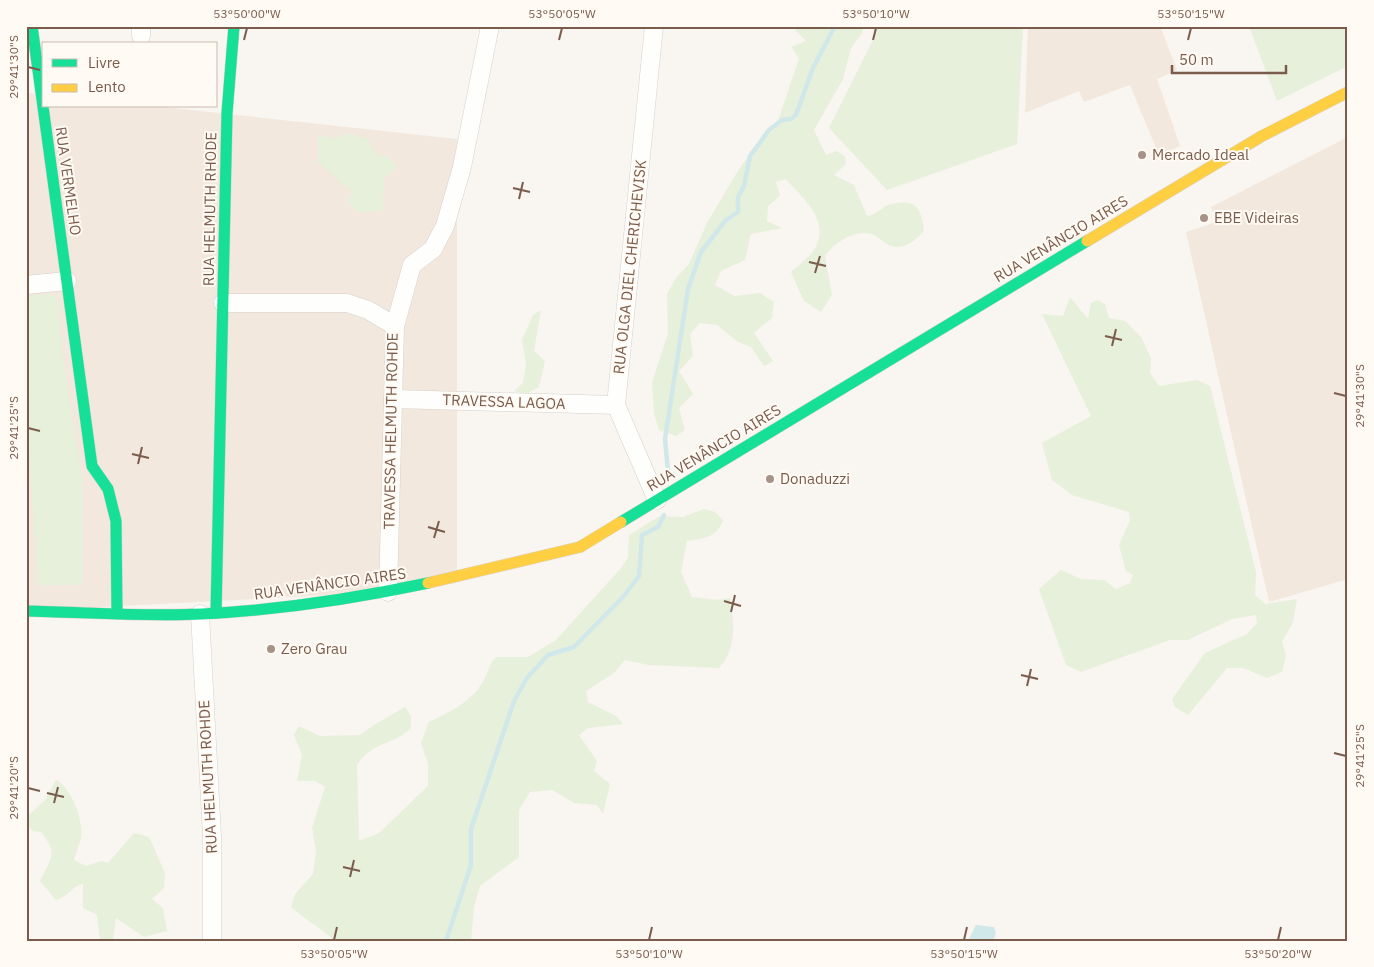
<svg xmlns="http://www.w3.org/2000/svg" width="1374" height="967" viewBox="0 0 1374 967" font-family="'IBM Plex Sans',sans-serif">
<rect width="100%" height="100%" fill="#f9f5f0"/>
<g fill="#f2e8de">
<path d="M1028 26H1160L1177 70 1157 79 1180 146 1159 155 1130 85 1084 102 1079 91 1025 113Z"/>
<path d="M26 93 44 94V106H154L457 139V579L388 592 26 611Z"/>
<path d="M1348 137V579L1269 602 1186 232 1217 222 1211 207Z"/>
</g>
<g fill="#e7f0db">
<path d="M796 26H863L862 33 851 48 843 79 814 130 826 155 836 151 845 156 846 164 834 175 854 185 867 216C878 215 882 206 891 204 916 198 922 209 924 231 916 240 905 250 891 246 884 244 879 236 871 234 855 229 834 243 825 256L832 295 821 312 804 301 791 272C798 265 809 258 814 250 832 221 803 199 786 179L776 182 780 196 768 206 767 221 782 228 751 234 745 260 721 271 715 285 734 296 760 293 774 302 772 318 754 333 773 361 764 366 751 347 738 342 717 325 700 323 690 334 693 356 679 371 693 394 679 408 685 430 676 436 659 430 654 414 652 383 668 333 667 294 676 278 689 264 707 223 739 169 761 139 777 124 799 58 791 47 806 41 795 30Z"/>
<path d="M876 26H1023L1017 144 887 190 829 128 873 40Z"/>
<path d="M1249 26H1348V66L1277 101Z"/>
<path d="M349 133 367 139 378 155 388 157 398 167 384 178 383 210 359 213 347 201 352 192 318 162V135L333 139Z"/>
<path d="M51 294 58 298 62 353 82 480V585H38L26 400V296Z"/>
<path d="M1070 297 1088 319 1091 303 1098 300 1105 304 1109 318 1125 321 1141 337 1151 358 1150 373 1159 386 1197 380 1210 386 1256 572 1255 595 1265 604 1297 599 1293 622 1282 642 1286 656 1282 672 1267 678 1243 668H1227L1188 715 1175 707 1172 699 1205 653 1247 634 1257 623 1256 615 1232 619 1188 640H1170L1081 672 1066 665 1039 589 1061 570 1081 579 1104 580 1116 589 1130 583 1133 575 1126 571 1119 545 1130 520 1129 512 1072 495 1052 480 1042 443 1091 416 1042 314 1063 316Z"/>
<path d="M541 310 534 351 545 361 539 387 526 394 514 391 523 383 526 364 522 340 533 315Z"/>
<path d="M704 509 715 512 723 520C717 538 704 538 687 541L681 572 692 597 718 600 730 598C734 622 737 649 719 668L649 665 625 660 614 673 586 691 588 702 616 716 623 724 588 728 579 735 597 761 594 771 610 784 603 814 597 805 574 803 552 790 530 792 519 810V857L480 886 474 907 471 941H334C321 927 305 920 291 907L295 894 313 874 316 850 312 828 325 787 315 781H297L302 755 294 735 299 726 320 736 360 735 374 725 405 707 411 716V728C396 744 371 742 357 765L359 841 379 833 428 786V764L421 743 429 722C448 713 469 703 481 685 488 675 488 665 496 657H528L556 640 622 567 628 557 629 535 660 516 683 517Z"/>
<path d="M56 780C71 787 84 821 81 838 79 845 76 853 74 860L86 866 101 861 108 863 134 833 149 837 165 873 164 888 152 899 163 908 167 931 144 937 116 918 113 941H100L97 915 83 908V884C71 886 68 897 56 900L40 881C51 858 59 854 41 832L33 831 27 825V817L45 800Z"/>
</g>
<path fill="#d0e8ea" d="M976 925 994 927 996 933 993 941H968Z"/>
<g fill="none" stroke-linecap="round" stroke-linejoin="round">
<g stroke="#d0e8ea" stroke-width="4.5">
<path d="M668 472 665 439 688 289 701 252 726 220 738 212V197L744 186 750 156 769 130 782 120 791 119 796 115 813 68 835 26"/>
<path d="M446 941 471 865V829L514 701 527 678 548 655 574 647 624 596 639 576 642 535 658 527 664 515"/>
</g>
<defs>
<g id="street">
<path d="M141 26V36"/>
<path d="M654 26 616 405 657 500"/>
<path d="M26 285 67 281"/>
<path d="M223 303H347L368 310 395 326"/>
<path d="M393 399 616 405"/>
<path d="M388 592 395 326 412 265 433 249 445 226 462 167 490 26"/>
<path d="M200 614 212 836V941"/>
</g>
<g id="fast">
<path d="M32 26 92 466 108 489 116 521 117 612"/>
<path d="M621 522 1087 241"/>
<path d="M26 611C84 612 143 617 202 614 278 610 353 599 428 583"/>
<path d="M216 613 227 113 234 26"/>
</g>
<g id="slow">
<path d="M1087 241 1262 136 1348 92"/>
<path d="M428 583 580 547 621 522"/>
</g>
</defs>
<use href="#street" stroke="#d7d1cb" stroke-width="19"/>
<use href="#fast" stroke="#d9d2cb" stroke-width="12"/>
<use href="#slow" stroke="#d9d2cb" stroke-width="12"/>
<use href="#street" stroke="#fefefd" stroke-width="18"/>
<use href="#fast" stroke="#16e098" stroke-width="11"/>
<use href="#slow" stroke="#ffcf43" stroke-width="11"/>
</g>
<path fill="none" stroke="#7a5c4d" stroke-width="2" d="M244 40 247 28M559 40 562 28M873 40 876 28M1188 40 1191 28M28 67 40 70M513 188 530 192M519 199 523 182M809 262 826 266M815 273 820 256M1105 336 1122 340M1112 346 1116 329M1334 393 1346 396M28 428 40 431M132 454 149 458M138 464 142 447M428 527 445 532M434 538 439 521M724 601 741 606M731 612 735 595M1021 675 1038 679M1027 686 1031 669M1334 753 1346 756M28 788 40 791M47 793 64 797M54 803 58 787M343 867 360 871M350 877 354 860M334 940 337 927M649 940 652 927M964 940 967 927M1278 940 1281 927"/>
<g fill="#a69286" stroke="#fffaf3" stroke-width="2">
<circle cx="1142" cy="155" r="5"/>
<circle cx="1204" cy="218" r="5"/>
<circle cx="770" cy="479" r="5"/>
<circle cx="271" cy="649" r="5"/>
</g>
<g text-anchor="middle" stroke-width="4" stroke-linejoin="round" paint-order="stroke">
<g font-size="15" fill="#7a5c4d" stroke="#fffaf3" text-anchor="start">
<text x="1152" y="160">Mercado Ideal</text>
<text x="1214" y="223">EBE Videiras</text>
<text x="780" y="484">Donaduzzi</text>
<text x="281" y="654">Zero Grau</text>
</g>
<g font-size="15" fill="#7a5c4d" stroke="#fffaf3">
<text transform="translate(68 181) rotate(82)" y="5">RUA VERMELHO</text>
<text transform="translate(210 209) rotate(-89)" y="5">RUA HELMUTH RHODE</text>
<text transform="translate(1061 239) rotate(-31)" y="5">RUA VENÂNCIO AIRES</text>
<text transform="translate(630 267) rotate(-84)" y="5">RUA OLGA DIEL CHERICHEVISK</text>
<text transform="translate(504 402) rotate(2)" y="5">TRAVESSA LAGOA</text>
<text transform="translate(391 431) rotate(-89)" y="5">TRAVESSA HELMUTH ROHDE</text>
<text transform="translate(714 448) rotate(-31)" y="5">RUA VENÂNCIO AIRES</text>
<text transform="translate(330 584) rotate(-8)" y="5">RUA VENÂNCIO AIRES</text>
<text transform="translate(208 777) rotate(-93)" y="5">RUA HELMUTH ROHDE</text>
</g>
</g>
<rect width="1374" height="967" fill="none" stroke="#fffaf3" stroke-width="55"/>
<rect x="42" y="42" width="175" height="65" fill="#fffaf3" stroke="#cabbb1"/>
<rect x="52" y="59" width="25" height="8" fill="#16e098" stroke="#cabbb1"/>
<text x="88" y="68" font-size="15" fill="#7a5c4d">Livre</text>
<rect x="52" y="84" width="25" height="8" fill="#ffcf43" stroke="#cabbb1"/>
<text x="88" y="92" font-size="15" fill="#7a5c4d">Lento</text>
<path d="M1172 65v8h114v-8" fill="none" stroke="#7a5c4d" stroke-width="2.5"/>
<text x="1179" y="65" font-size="15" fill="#7a5c4d" stroke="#fffaf3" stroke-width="4" paint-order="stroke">50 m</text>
<rect x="28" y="28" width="1318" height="912" fill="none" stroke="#7a5c4d" stroke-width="2"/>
<g font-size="12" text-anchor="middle" fill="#7a5c4d">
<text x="247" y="18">53°50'00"W</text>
<text x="562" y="18">53°50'05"W</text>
<text x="876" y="18">53°50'10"W</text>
<text x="1191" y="18">53°50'15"W</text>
<text transform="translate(14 67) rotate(-90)" y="4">29°41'30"S</text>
<text transform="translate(1360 396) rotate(-90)" y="4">29°41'30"S</text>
<text transform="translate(14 428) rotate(-90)" y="4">29°41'25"S</text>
<text transform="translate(1360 756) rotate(-90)" y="4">29°41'25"S</text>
<text transform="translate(14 788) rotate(-90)" y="4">29°41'20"S</text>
<text x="334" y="958">53°50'05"W</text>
<text x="649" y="958">53°50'10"W</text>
<text x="964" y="958">53°50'15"W</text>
<text x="1278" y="958">53°50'20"W</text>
</g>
</svg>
